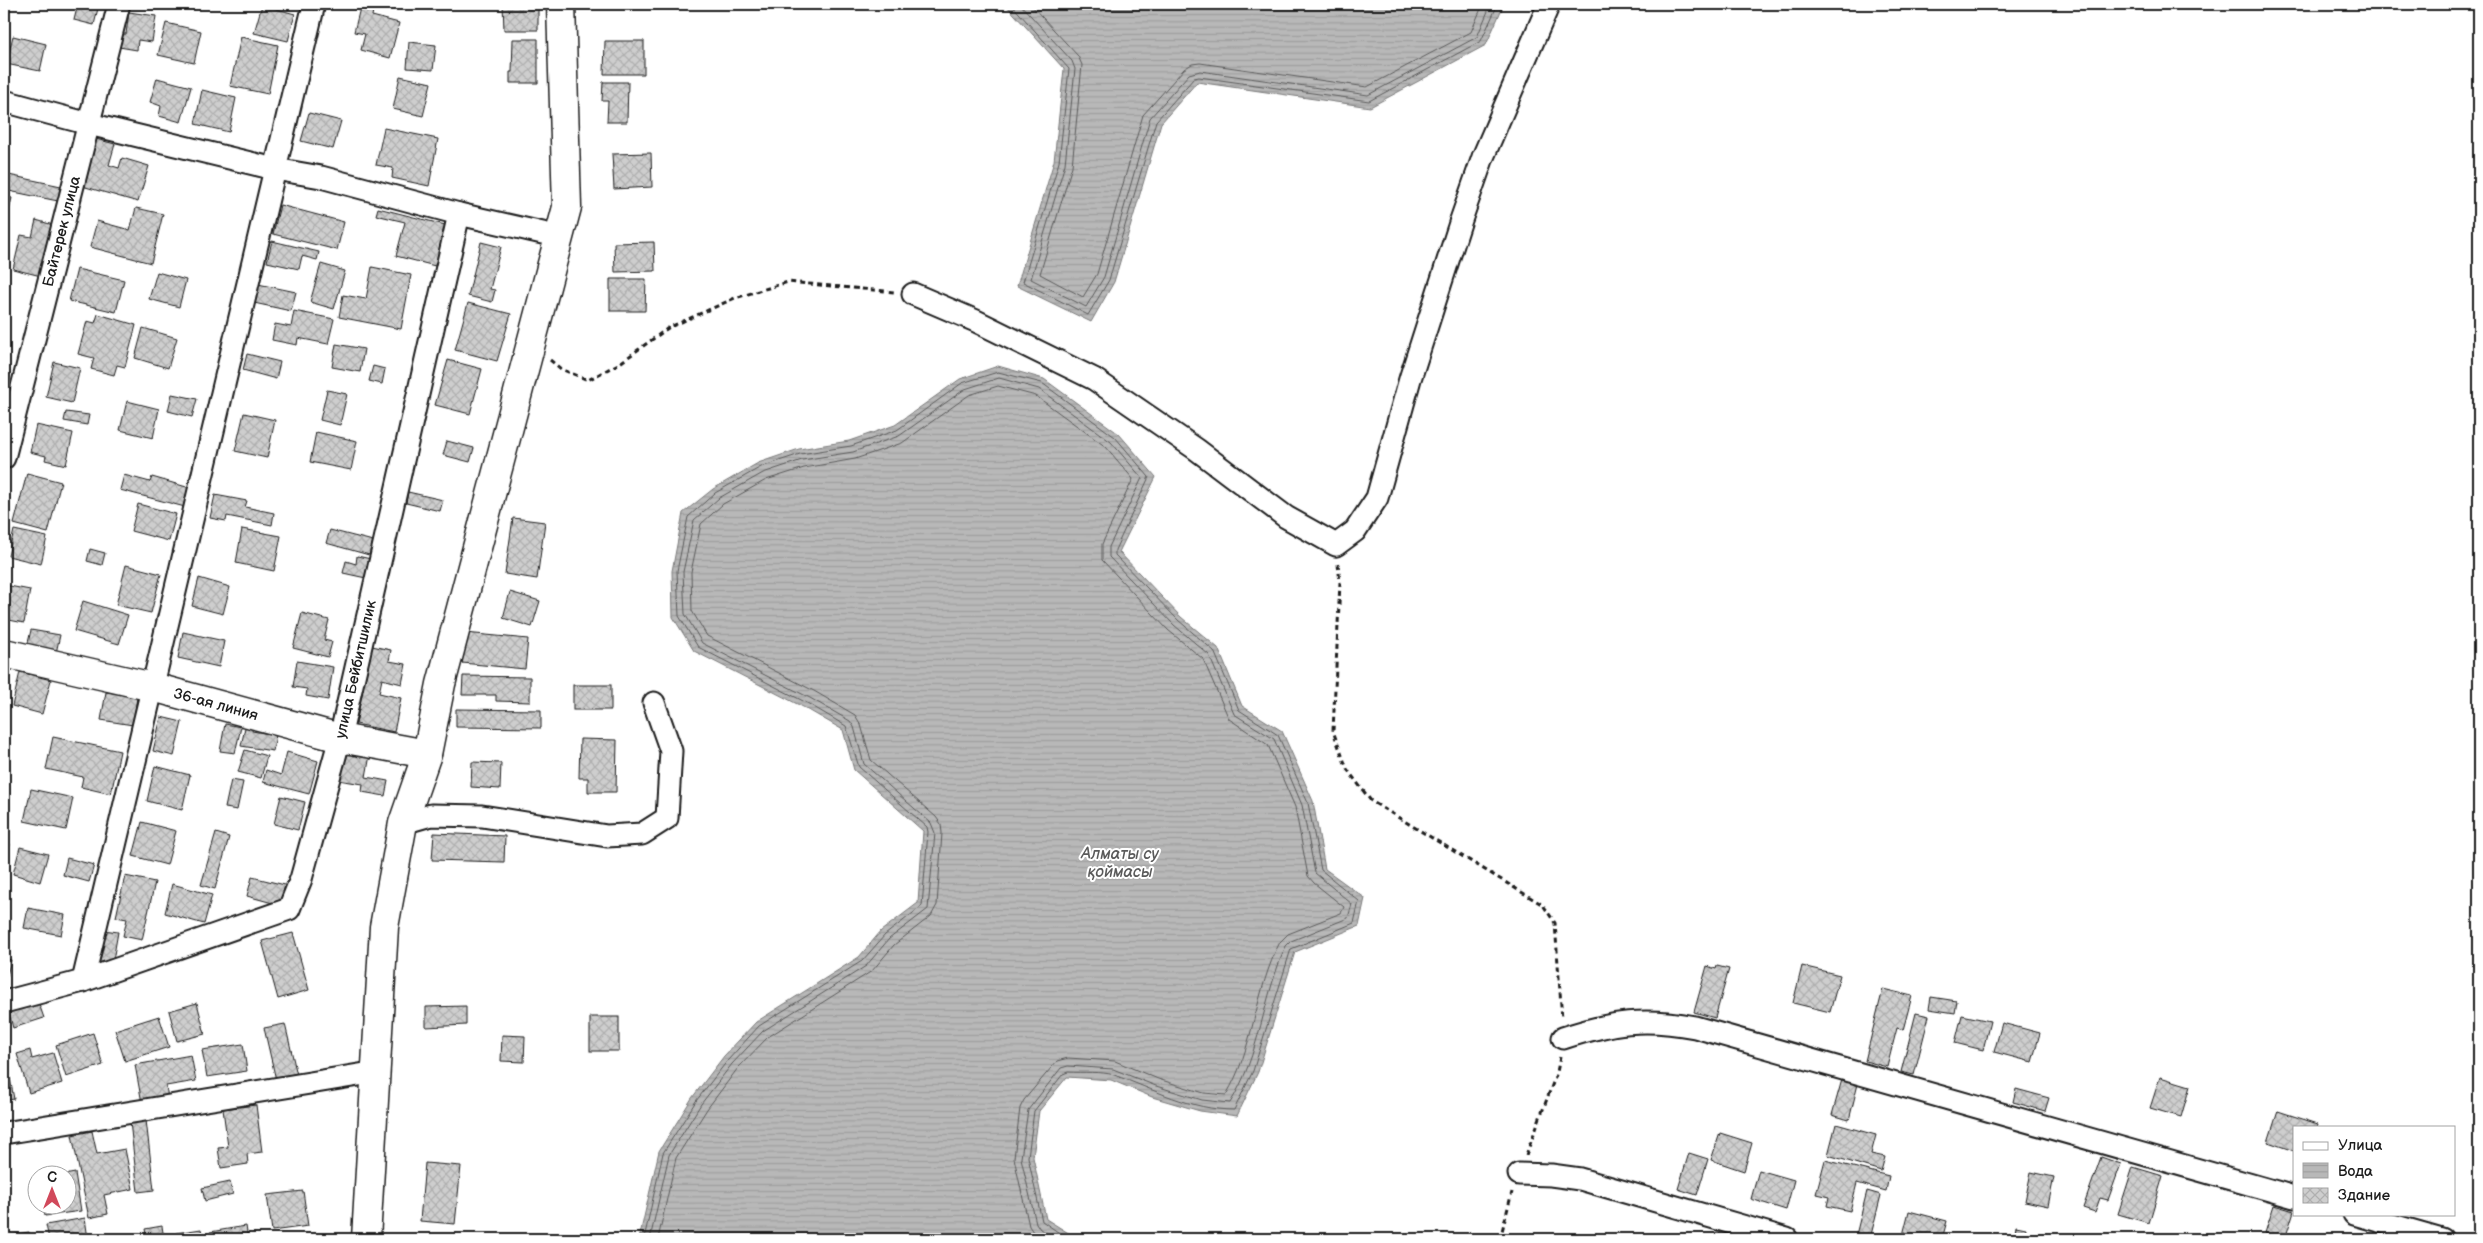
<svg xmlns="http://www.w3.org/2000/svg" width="2483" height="1243" viewBox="0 0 2483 1243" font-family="'Balsamiq Sans',sans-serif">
<defs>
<pattern id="water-rules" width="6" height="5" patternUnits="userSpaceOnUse" patternTransform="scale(1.25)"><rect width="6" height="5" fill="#b8b8b8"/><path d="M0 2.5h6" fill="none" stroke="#9e9e9e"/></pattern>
<pattern id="building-cross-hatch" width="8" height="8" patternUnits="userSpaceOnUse" patternTransform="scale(1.25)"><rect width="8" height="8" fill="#cecece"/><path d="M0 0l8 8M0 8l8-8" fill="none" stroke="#b0b0b0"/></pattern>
</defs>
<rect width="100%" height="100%" fill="#fff"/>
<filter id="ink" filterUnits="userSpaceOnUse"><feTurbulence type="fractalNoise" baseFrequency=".02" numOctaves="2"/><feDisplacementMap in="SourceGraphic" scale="10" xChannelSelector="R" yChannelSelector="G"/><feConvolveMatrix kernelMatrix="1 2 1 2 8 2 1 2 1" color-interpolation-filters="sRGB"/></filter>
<g filter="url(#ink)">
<g fill="url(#water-rules)" stroke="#7a7a7a">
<path d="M1005 4H1504L1486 45 1370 107 1197 82 1161 123 1114 282 1091 322 1017 286 1054 161 1064 69Z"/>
<path d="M998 366 1044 379 1119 434 1156 477 1119 552 1181 617 1218 648 1242 706 1282 731 1313 801 1325 869 1365 898 1359 926 1295 952 1258 1072 1237 1116 1200 1111 1152 1097 1111 1080 1067 1077 1039 1111 1033 1157 1046 1219 1078 1239H639L659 1151 692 1098 724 1056 756 1022 859 957 881 931 918 903 923 831 854 770 843 730 805 708 694 651 673 617 672 571 683 513 713 489 758 463 799 449 849 441 895 425 960 379Z"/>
</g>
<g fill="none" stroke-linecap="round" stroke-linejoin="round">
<g stroke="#5a5a5a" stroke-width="1">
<path d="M1011 4 1069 69 1059 162 1023 282 1088 315 1109 280 1156 121 1194 78 1199 77 1369 101 1481 41 1498 4"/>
<path d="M1020 4 1072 61 1075 69 1065 164 1031 279 1086 307 1104 277 1150 118 1189 74 1200 71 1368 95 1477 37 1491 4"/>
<path d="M1030 4 1078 56 1082 65 1072 166 1040 274 1083 297 1097 274 1143 115 1184 69 1192 64 1200 63 1367 87 1471 32 1483 4"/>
<path d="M644 1239 663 1153 696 1101 728 1060 759 1026 862 961 885 935 922 906 928 832 927 827 859 767 846 726 807 703 698 647 679 616 677 571 688 517 715 493 761 467 800 454 851 446 897 430 962 383 998 372 1042 383 1115 437 1149 477 1115 550V555L1178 620 1214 651 1239 710 1278 735 1308 803 1321 870 1359 901 1354 923 1291 949 1253 1071 1234 1110C1191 1110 1153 1089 1114 1075 1101 1071 1082 1073 1068 1072L1063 1074 1034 1111 1028 1157 1042 1221 1068 1239"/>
<path d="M650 1239 669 1155 701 1104 732 1064 763 1031 866 966 889 939 928 909 935 833 931 823 864 764 854 727 850 721 810 698 702 643 685 614 683 572 694 520 719 498 763 473 802 460 853 452 899 436 965 389 999 378 1039 389 1111 442 1142 478 1109 547V557L1174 625 1209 655 1234 714 1274 739 1302 805 1315 873 1352 904 1348 918 1291 941 1286 946C1263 996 1260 1056 1230 1103L1202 1100 1156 1086 1113 1069 1068 1066 1061 1068 1028 1110 1021 1158 1036 1223 1040 1229 1057 1239"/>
<path d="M658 1239 676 1158 707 1109 738 1068 768 1037 872 971 894 945 931 916 937 905 942 833 941 824 936 817 871 760 861 725 855 715 814 691 707 636 692 611 691 572 701 524 723 504 766 480 804 468 855 459 902 443 969 395 998 386 1036 396 1106 447 1133 479 1102 544V560L1168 630 1203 659 1229 719 1268 745 1295 807 1308 876 1314 883 1344 907 1341 913 1288 934 1280 942C1255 990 1254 1049 1226 1095L1204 1093 1158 1079 1115 1061 1068 1058 1057 1061 1024 1100 1020 1108 1014 1158 1029 1226 1033 1232 1043 1239"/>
</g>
</g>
<g fill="url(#building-cross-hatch)" stroke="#1c1c1c">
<path d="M78 4H99L94 25 74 20Z"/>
<path d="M503 4H538V30H504Z"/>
<path d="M262 5 295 14 288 41 254 33Z"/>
<path d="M360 8 373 11 372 16 399 23 390 58 361 50 365 34 354 32Z"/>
<path d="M129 12 156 16 152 42 138 40 137 50 119 47 121 34H126Z"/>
<path d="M166 23 201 31 194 63 158 55Z"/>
<path d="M13 36 46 44 40 71 6 64Z"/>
<path d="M241 37 278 45 268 94 230 86Z"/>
<path d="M513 39H538V83H510V72H512Z"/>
<path d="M605 41H644V74H604Z"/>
<path d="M409 42 436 45 433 70 407 68Z"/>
<path d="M400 76 431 83 423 116 393 109Z"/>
<path d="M157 78 191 87 181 122 159 116 161 106 150 102Z"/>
<path d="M603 82H628L627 122H607L608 101H602Z"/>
<path d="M202 90 236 98 229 132 195 124Z"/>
<path d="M309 113 341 121 333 149 301 141Z"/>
<path d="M384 128 438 139 429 186 392 178 393 168 376 165Z"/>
<path d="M96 139 115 144 109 165 119 168 122 158 149 166 138 202 82 186Z"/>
<path d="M651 153 652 187 614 189 612 154Z"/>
<path d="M4 174 61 186 58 201 4 190Z"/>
<path d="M4 196 12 198 5 227H4Z"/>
<path d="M280 205 344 222 337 250 273 234Z"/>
<path d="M136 208 163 214 151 263 90 247 97 221 130 230Z"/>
<path d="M378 208 449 226 439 267 396 256 405 222 376 215Z"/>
<path d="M36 220 53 225 41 276 13 269 21 235 32 237Z"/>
<path d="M272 241 319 252 317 260 302 256 299 269 267 262Z"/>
<path d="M481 242 501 247 490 289 495 290 492 302 468 296Z"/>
<path d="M654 242 655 271 615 272 614 243Z"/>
<path d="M321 264 345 271 334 309 310 302Z"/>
<path d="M372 267 411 275 401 329 339 317 343 295 366 299Z"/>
<path d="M77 269 124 280 116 312 69 301Z"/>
<path d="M157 272 186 280 179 307 149 299Z"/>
<path d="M610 279H646L645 311H610Z"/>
<path d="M258 284 296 292 291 311 254 303Z"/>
<path d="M468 303 511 314 497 361 455 350Z"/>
<path d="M294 311 334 319 328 344 298 338 297 345 272 340 275 324 291 327Z"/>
<path d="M98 314 136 325 125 367 117 365 114 375 91 369 94 358 78 354 87 321 95 323Z"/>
<path d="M143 328 177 338 168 368 135 358Z"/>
<path d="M336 344 364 349 360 372 332 367Z"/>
<path d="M247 354 280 362 276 379 243 370Z"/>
<path d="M448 360 482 369 470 414 435 405Z"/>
<path d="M54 362 80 368 72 403 46 397Z"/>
<path d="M373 366 385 369 382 384 369 381Z"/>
<path d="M327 390 347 394 340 425 320 420Z"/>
<path d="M172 394 197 399 192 417 168 411Z"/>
<path d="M127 401 159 409 153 438 120 430Z"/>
<path d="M66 412 89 415 87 425 64 421Z"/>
<path d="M244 413 275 420 267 458 235 451Z"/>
<path d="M36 425 73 433 66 465 45 460 46 456 30 452Z"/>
<path d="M316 432 357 441 351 470 310 462Z"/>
<path d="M447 441 474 448 470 462 443 455Z"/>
<path d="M27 473 61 482 48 533 14 524Z"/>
<path d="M124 475 150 482 152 477 190 488 185 507 120 490Z"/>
<path d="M408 492 443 500 440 511 406 503Z"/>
<path d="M215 495 247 501 245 507 274 513 272 525 227 516 226 521 210 518Z"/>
<path d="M138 504 176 514 169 541 131 531Z"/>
<path d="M513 518 545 522 537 579 505 574Z"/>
<path d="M242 529 281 536 274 571 236 563Z"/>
<path d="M14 530 47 537 41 564 8 556Z"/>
<path d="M330 530 373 541 369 555 326 543Z"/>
<path d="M90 549 105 553 102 565 87 561Z"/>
<path d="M357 556 371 559 366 578 343 573 346 561 356 564Z"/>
<path d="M126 565 161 574 151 613 116 605Z"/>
<path d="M199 578 230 587 223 614 192 606Z"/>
<path d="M4 585 30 590 24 623 4 619Z"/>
<path d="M510 592 540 601 532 627 503 618Z"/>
<path d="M83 601 128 615 119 644 74 631Z"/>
<path d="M302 613 329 620 324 640 332 642 328 657 293 648Z"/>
<path d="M31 630 60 635 56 653 27 647Z"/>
<path d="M183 632 224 641 219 667 178 658Z"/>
<path d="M465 633 528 639 525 669 462 663Z"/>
<path d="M367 645 391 650 389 661 406 664 402 684 382 679 379 693 401 698 394 732 356 724 363 689 358 688Z"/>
<path d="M297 661 333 667 328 700 306 696 307 689 293 687Z"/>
<path d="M20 672 51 680 42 714 12 706Z"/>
<path d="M463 676 530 677V702L496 701V695H462Z"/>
<rect x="573" y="685" width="38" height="25"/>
<path d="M106 692 137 697 133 725 101 720Z"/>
<path d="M456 709 541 710V728L456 727Z"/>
<path d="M161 717 182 722 174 756 153 751Z"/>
<path d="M246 723 253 724 252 731 276 735 273 751 241 746Z"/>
<path d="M225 724 241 727 235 753 220 751Z"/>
<path d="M53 737 120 751 111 794 81 787 83 777 46 769Z"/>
<path d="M580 739 617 740 616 792H588V778H579Z"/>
<path d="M245 750 267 756 261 778 238 772Z"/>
<path d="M344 750 370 755 366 777 388 781 385 796 362 792 363 784 338 780Z"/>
<path d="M287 752 318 761 309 794 263 782 266 770 281 775Z"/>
<path d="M472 762 501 763 500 789 471 787Z"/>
<path d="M155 766 190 775 182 810 147 801Z"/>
<path d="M231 780 243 782 237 810 225 808Z"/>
<path d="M31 789 73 798 66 830 24 821Z"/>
<path d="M281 796 305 802 298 830 274 824Z"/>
<path d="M142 822 176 831 167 865 133 856Z"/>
<path d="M216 833 229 837 215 889 201 885Z"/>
<path d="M434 833 505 836 504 862 432 860Z"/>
<path d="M4 843 10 844 6 864H4Z"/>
<path d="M20 847 48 854 40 882 13 874Z"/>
<path d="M67 858 94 865 89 882 63 875Z"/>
<path d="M125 876 155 882 142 940 123 936 127 919 116 917Z"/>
<path d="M252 877 285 885 280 905 247 896Z"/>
<path d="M172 884 212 895 204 924 165 913Z"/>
<path d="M28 908 65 915 61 935 24 928Z"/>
<path d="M104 930 118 932 112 966 98 963Z"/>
<path d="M293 933 309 990 278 999 262 941Z"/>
<path d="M4 958 11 960 4 987Z"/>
<path d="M1707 966 1716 969 1717 966 1729 969 1715 1018 1694 1012Z"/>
<path d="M1802 966 1840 975 1830 1012 1793 1003Z"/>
<path d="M1883 989 1912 996 1903 1030 1897 1028 1887 1067 1865 1061Z"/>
<path d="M1931 997 1957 1001 1955 1013 1929 1009Z"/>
<path d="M38 1001 44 1018 13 1028 8 1010Z"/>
<path d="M197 1003 205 1034 177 1041 169 1011Z"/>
<path d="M466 1006V1025L426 1027V1007Z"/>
<path d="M1916 1013 1929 1016 1914 1075 1901 1072Z"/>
<path d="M1962 1015 1990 1021 1983 1050 1955 1043Z"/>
<path d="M159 1016 169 1047 125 1061 115 1030Z"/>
<rect x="590" y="1017" width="29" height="34"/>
<path d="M2002 1023 2040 1033 2032 1062 1994 1052Z"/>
<path d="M285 1024 297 1075 276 1080 264 1028Z"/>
<path d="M93 1033 103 1065 66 1077 56 1045Z"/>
<path d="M502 1035 525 1036 524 1062 501 1061Z"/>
<path d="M243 1044 247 1071 207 1077 202 1050Z"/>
<path d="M30 1050 32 1059 53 1053 62 1083 29 1093 17 1054Z"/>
<path d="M191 1055 196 1081 166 1086 168 1098 142 1103 135 1065Z"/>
<path d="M4 1057H6L14 1099 4 1101Z"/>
<path d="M1843 1076 1859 1080 1849 1120 1832 1115Z"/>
<path d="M2160 1077 2190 1086 2181 1117 2150 1108Z"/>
<path d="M2016 1089 2049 1098 2045 1111 2013 1102Z"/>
<path d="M256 1105 262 1152 247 1154 248 1164 221 1168 218 1148 228 1147 223 1109Z"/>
<path d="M2278 1111 2318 1124 2317 1127H2294V1151L2268 1142Z"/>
<path d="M146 1120 154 1190 138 1192 130 1122Z"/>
<path d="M1836 1124 1876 1135 1871 1154 1885 1157 1881 1171 1828 1155Z"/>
<path d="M92 1131 97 1154 125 1149 133 1189 104 1195 108 1214 89 1218 72 1135Z"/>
<path d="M1720 1133 1752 1143 1744 1171 1711 1160Z"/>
<path d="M1689 1153 1708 1159 1697 1195 1678 1189Z"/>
<path d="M2101 1157 2121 1164 2108 1200 2100 1198 2095 1212 2083 1208Z"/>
<path d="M1825 1160 1889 1176 1886 1191 1857 1183 1850 1211 1827 1206 1829 1197 1816 1194Z"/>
<path d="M425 1163 461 1166 455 1224 420 1221Z"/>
<path d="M2133 1167 2163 1176 2149 1223 2118 1214Z"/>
<path d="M1759 1170 1794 1180 1786 1210 1751 1199Z"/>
<path d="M2031 1172 2054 1177 2048 1206 2025 1201Z"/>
<path d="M75 1173 81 1211 45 1216 43 1206H68V1176H59Z"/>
<path d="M230 1182 233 1194 205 1201 202 1188Z"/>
<path d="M303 1191 308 1226 272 1231 267 1195Z"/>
<path d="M1867 1191 1881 1195 1870 1239H1855Z"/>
<path d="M2274 1205 2294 1211 2285 1239 2265 1233Z"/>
<path d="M1909 1211 1947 1221 1942 1239H1902Z"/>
<path d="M85 1218 88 1239H49L46 1225Z"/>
<path d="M162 1226 164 1239H147L145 1229Z"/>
<path d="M246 1226 248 1239H212L210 1232Z"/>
<path d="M2016 1226 2026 1228 2024 1239H2014Z"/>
<path d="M201 1229 203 1239H177L176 1233Z"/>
<path d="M29 1232 30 1239H4V1236Z"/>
</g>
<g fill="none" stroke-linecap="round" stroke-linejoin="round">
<defs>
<g id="street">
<path d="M4 101 89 124 275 169 321 177 459 214 560 237"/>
<path d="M913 294 976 321 1094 379 1196 449 1286 517 1336 545 1355 531 1377 498 1410 379 1461 220 1483 157 1549 4"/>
<path id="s1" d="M4 458 119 4"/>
<path d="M403 823 431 815 482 816 607 836 642 834 667 818 671 751 654 703"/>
<path d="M83 981 314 4"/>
<path id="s2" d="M4 1002 83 981 289 909 301 879 340 738 459 214"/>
<path d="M1563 1038C1612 1022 1644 1017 1695 1027L2294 1197"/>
<path d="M4 1133 377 1072"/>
<path d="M1519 1174 1551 1175 1580 1179 1787 1239"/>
<path d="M2354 1214 2442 1239"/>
</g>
<g id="secondary">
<path id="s3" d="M4 653 153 687 340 738 427 754"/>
<path d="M366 1239 384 927 403 823 427 754 441 684 567 207 561 4"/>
</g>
</defs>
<use href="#street" stroke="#1c1c1c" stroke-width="25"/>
<use href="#secondary" stroke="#1c1c1c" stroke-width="31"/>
<g stroke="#1c1c1c" stroke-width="3" stroke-dasharray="5 4" stroke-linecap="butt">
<path d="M550 360 561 369 588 380 620 363 668 328 735 298 788 282 895 292"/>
<path d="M1338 564 1340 582 1333 731 1347 769 1371 801 1543 905 1555 923 1562 1019"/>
<path d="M1526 1155 1557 1072 1560 1057"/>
<path d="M1500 1239 1512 1192"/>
</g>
<use href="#street" stroke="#fff" stroke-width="21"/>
<use href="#secondary" stroke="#fff" stroke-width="28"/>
</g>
</g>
<g text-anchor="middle" stroke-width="4" stroke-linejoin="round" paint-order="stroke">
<g font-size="15" fill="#1c1c1c" stroke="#fff">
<text dy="5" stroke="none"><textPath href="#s1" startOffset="234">Байтерек улица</textPath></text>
<text dy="5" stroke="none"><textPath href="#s2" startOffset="549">улица Бейбитшилик</textPath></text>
<text dy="5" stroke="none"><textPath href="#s3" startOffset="218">36-ая линия</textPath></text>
</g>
<g font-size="16" font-style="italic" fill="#5a5a5a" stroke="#fff">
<text x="1120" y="859">Алматы су<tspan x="1120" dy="18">қоймасы</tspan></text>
</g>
</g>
<rect width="2483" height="1243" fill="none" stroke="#fff" stroke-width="20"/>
<rect x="10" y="10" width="2463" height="1223" fill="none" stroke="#1c1c1c" stroke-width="2" filter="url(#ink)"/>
<rect x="2293" y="1126" width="162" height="90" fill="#ffffff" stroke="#a4a4a4"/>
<rect x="2303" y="1142" width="25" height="8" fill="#ffffff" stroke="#a4a4a4"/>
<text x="2338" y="1150" font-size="15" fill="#1c1c1c">Улица</text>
<rect x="2303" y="1163" width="25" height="15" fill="url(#water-rules)" stroke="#a4a4a4"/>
<text x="2338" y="1176" font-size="15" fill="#1c1c1c">Вода</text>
<rect x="2303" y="1188" width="25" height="15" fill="url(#building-cross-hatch)" stroke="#a4a4a4"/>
<text x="2338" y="1200" font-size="15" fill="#1c1c1c">Здание</text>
<g transform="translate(52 1190)"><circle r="24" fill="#ffffff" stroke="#a4a4a4"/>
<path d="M0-4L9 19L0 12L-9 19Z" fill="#d1495b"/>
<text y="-8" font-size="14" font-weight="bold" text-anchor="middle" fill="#1c1c1c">С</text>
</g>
</svg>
